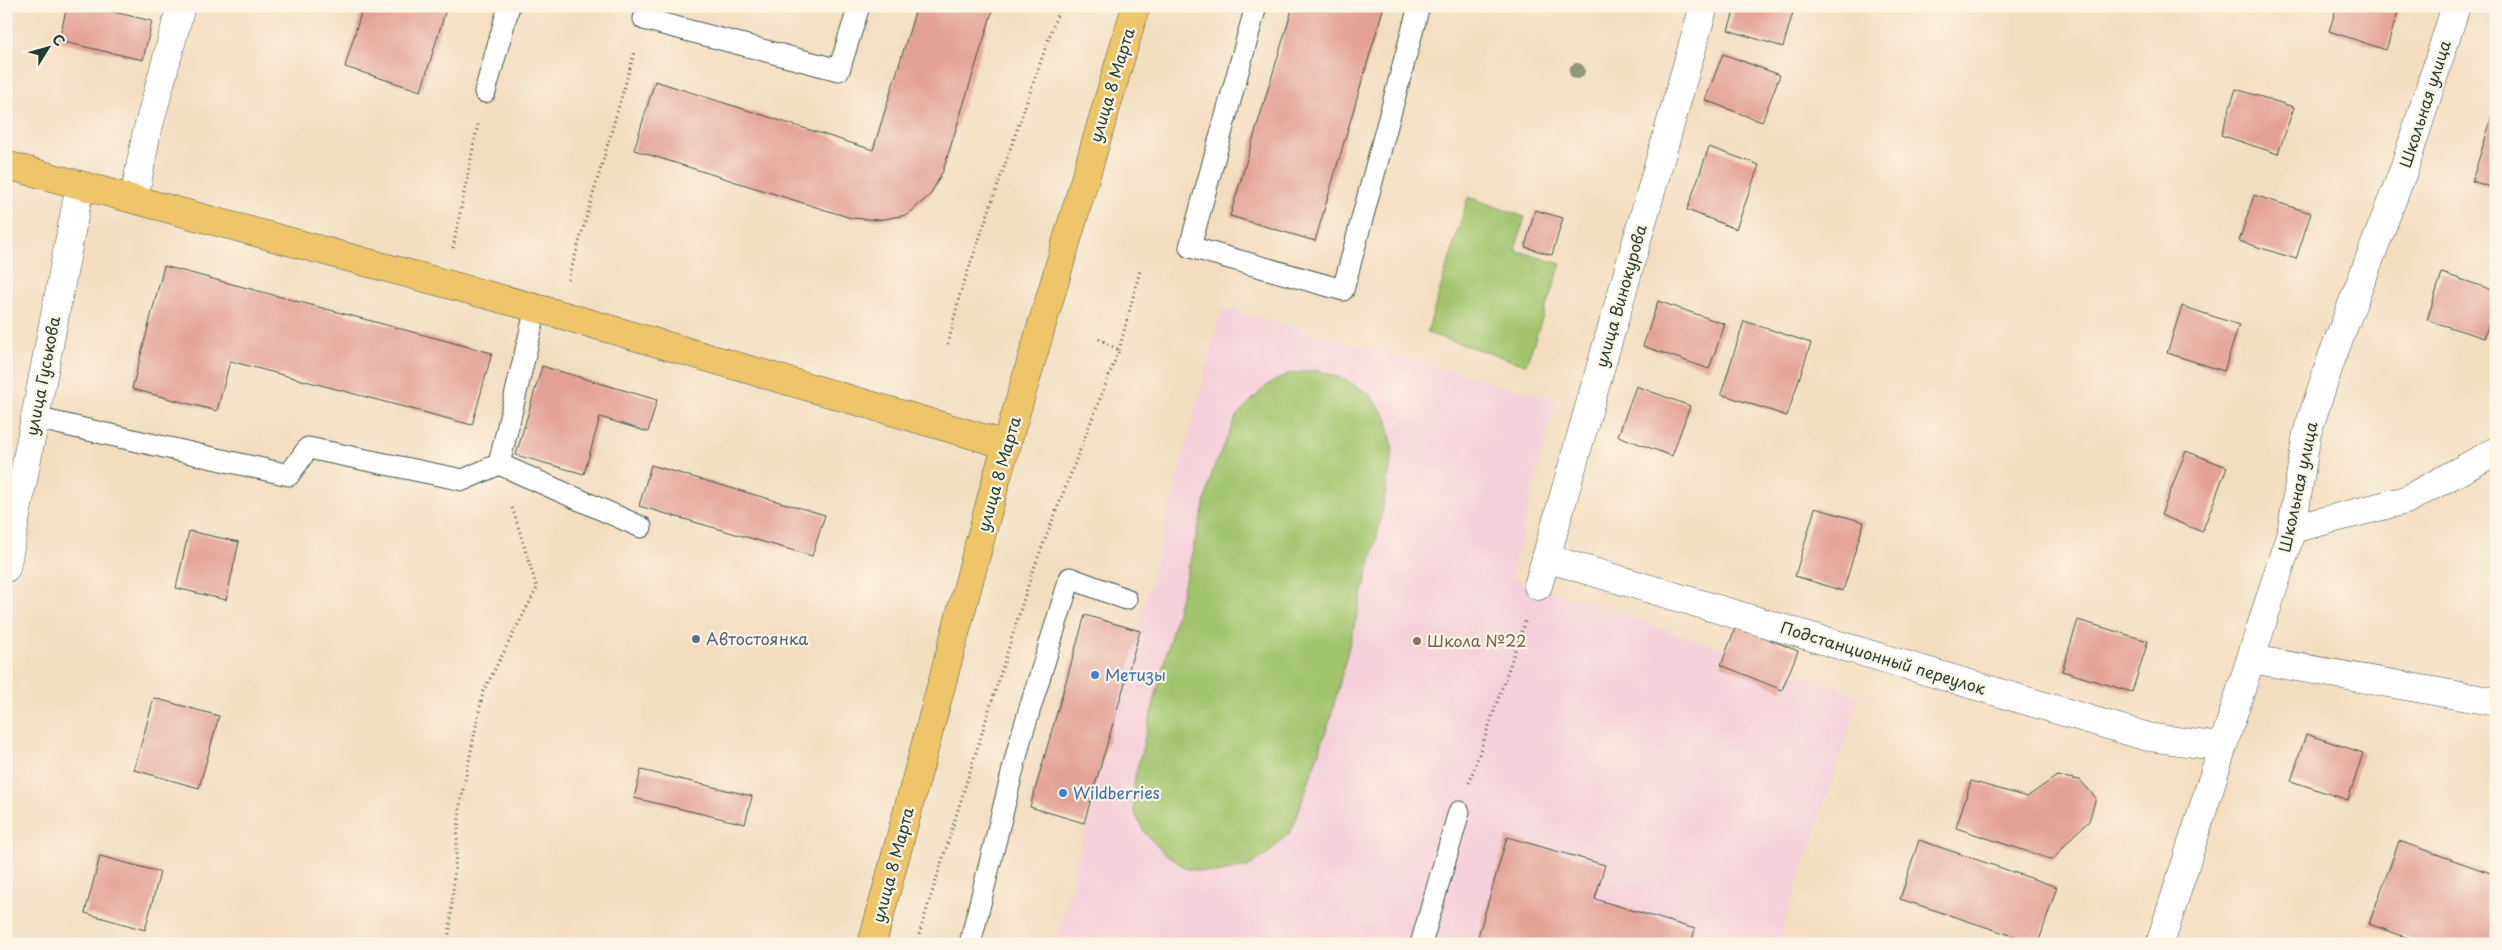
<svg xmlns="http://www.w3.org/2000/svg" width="2502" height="950" viewBox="0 0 2502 950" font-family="'Playpen Sans',sans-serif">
<rect width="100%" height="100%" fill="#fcf5e5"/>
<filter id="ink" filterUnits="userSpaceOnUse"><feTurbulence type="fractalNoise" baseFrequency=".02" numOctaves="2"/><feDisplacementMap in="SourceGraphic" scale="10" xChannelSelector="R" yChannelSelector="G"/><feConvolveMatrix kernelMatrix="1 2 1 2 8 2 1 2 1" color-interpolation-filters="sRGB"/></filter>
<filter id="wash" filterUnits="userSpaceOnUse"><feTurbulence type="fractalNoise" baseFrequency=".0096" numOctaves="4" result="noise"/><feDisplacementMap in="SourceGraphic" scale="20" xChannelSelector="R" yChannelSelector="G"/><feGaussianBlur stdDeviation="1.12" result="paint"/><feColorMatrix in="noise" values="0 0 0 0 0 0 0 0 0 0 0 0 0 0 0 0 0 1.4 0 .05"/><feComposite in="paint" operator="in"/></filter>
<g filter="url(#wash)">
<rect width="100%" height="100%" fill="#f3ddbf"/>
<path fill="#f5cfda" d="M1222 308 1556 400 1511 577 1860 696 1778 944H1056Z"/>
<g fill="#a2c46d" stroke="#608050">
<path d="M1468 197 1525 217 1515 250 1561 264 1526 365 1427 333Z"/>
<path d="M1316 370 1346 380 1370 395 1387 418 1393 452 1378 533 1330 720 1292 830 1267 855 1247 867 1216 873 1187 869 1163 852 1144 832 1134 811V781L1213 470 1237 415 1267 385 1288 374Z"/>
</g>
<g id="blocks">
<g fill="#e2a194">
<path d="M67 6H88L152 21 143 60 59 41Z"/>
<path d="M363 6H447L421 91 345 67Z"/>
<path d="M917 6H994L943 171 930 195 907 215 878 220 851 218 634 150 655 81 873 150Z"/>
<path d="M1293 6H1384L1315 241 1230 216Z"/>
<path d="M1736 6H1784L1794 9 1783 47 1728 30Z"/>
<path d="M2337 6H2400L2386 50 2329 31Z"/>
<path d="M1723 54 1780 75 1762 122 1705 100Z"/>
<path d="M2236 89 2294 107 2278 154 2221 135Z"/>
<path d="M2495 107H2496V189L2472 181Z"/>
<path d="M1709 147 1759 165 1736 229 1687 210Z"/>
<path d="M2254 195 2311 213 2296 259 2239 241Z"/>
<path d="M1535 210 1563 218 1552 255 1525 247Z"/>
<path d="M164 266 492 353 472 425 230 361 217 411 132 389Z"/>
<path d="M2442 273 2496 291V302L2484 338 2427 320Z"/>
<path d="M1658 301 1725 324 1709 369 1643 346Z"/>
<path d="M2182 306 2239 325 2224 371 2167 353Z"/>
<path d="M1744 321 1811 343 1787 416 1721 394Z"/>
<path d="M542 366 657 400 648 432 600 417 584 474 516 455Z"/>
<path d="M1636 386 1690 406 1672 456 1618 436Z"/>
<path d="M2186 451 2227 467 2202 532 2161 515Z"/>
<path d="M651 465 825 515 812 556 639 506Z"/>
<path d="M1815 508 1864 522 1843 591 1795 576Z"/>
<path d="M189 531 239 542 226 600 176 588Z"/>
<path d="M1085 615 1140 631 1084 823 1030 807Z"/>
<path d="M2078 620 2148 641 2132 692 2062 671Z"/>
<path d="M1736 626 1798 651 1782 690 1721 665Z"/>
<path d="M154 698 219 716 199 788 134 770Z"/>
<path d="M2306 734 2363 753 2348 800 2291 781Z"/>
<path d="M641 770 752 796 745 824 634 798Z"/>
<path d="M2057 776 2080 780 2096 798 2089 821 2072 837 2053 860 1956 828 1971 781 2027 797Z"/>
<path d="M1507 837 1605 865 1595 899 1695 929 1691 944H1476Z"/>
<path d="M1919 840 2057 887 2038 944 1900 899Z"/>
<path d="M2399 841 2496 875V944H2425L2369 924Z"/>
<path d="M100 856 160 872 145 930 85 913Z"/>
</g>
</g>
</g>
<g filter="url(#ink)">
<use href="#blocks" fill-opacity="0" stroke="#3f5549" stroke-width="1"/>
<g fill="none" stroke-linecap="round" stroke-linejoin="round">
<defs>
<g id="lane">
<path d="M1256 6 1190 247 1343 290 1419 6"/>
<path d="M644 19 839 70 859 6"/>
<path d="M485 92 509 6"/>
<path d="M35 418 289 475 308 448 463 480 499 464 536 308"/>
<path d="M499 464 641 527"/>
<path d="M970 944 1020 741 1070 578 1126 599"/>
<path d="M1421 944 1459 812"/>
</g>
<g id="street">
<path d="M134 199 146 136 181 6"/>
<path d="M2292 529 2406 500 2496 451"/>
<path d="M1546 558 2148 737 2222 747"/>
<path d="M6 568 80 185"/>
<path d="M1538 586 1704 6"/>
<path d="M2251 659 2496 702"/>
<path d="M2160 944 2292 529 2307 433 2332 357 2404 169 2456 6"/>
</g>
<g id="primary">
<path d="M6 165 558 314 1007 445"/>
<path d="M872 944 997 477 1136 6"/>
</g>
</defs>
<use href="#lane" stroke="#3f5549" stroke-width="23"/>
<use href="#street" stroke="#3f5549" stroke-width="29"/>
<use href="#primary" stroke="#3f5549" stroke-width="29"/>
<g stroke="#3f5549" stroke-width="3" stroke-dasharray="1 4" stroke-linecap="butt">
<path d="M453 248 478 124"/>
<path d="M568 280 635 51"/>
<path d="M948 344 960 294 1060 6"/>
<path d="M1119 350 1140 271"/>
<path d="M1469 783 1526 619"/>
<path d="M447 944 450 928 460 805 483 692 537 588 512 507"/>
<path d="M916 944 1032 573 1119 350 1097 338"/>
</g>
<use href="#lane" stroke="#fff" stroke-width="21"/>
<use href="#street" stroke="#fff" stroke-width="28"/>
<use href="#primary" stroke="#eec569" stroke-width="28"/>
</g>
<circle fill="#91987a" cx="1577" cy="71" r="8"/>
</g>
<circle fill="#5c6f8a" stroke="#fcf5e5" stroke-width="2" cx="696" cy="639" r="5"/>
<circle fill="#8d6e63" stroke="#fcf5e5" stroke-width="2" cx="1417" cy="641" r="5"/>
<g fill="#3f7fe0" stroke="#fcf5e5" stroke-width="2">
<circle cx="1095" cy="675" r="5"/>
<circle cx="1063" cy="793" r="5"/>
</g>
<g text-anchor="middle" stroke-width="4.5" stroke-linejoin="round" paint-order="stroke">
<g font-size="16" fill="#1f3d34" stroke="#fcf5e5">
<text transform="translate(1112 85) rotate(-73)" y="6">улица 8 Марта</text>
<text transform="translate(2425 104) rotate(-72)" y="6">Школьная улица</text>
<text transform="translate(1621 296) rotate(-74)" y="6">улица Винокурова</text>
<text transform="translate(43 376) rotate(-79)" y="6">улица Гуськова</text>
<text transform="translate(999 474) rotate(-74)" y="6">улица 8 Марта</text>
<text transform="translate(2298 487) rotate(-78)" y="6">Школьная улица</text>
<text transform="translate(1883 658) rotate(17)" y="6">Подстанционный переулок</text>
<text transform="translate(893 865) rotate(-75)" y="6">улица 8 Марта</text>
</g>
<g font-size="16" fill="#4e5e75" stroke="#fcf5e5" text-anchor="start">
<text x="706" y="645">Автостоянка</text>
</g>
<g font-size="16" fill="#785e54" stroke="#fcf5e5" text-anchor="start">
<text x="1427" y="647">Школа №22</text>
</g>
<g font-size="16" fill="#366cbe" stroke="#fcf5e5" text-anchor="start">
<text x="1105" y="681">Метизы</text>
<text x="1073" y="799">Wildberries</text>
</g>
</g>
<rect width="2502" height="950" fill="none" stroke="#fcf5e5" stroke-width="25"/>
<g transform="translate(48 48) rotate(53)" stroke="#fcf5e5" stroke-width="4" paint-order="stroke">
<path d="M0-4L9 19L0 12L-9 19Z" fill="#1f3d34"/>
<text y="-8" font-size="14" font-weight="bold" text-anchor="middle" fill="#1f3d34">С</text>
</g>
</svg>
